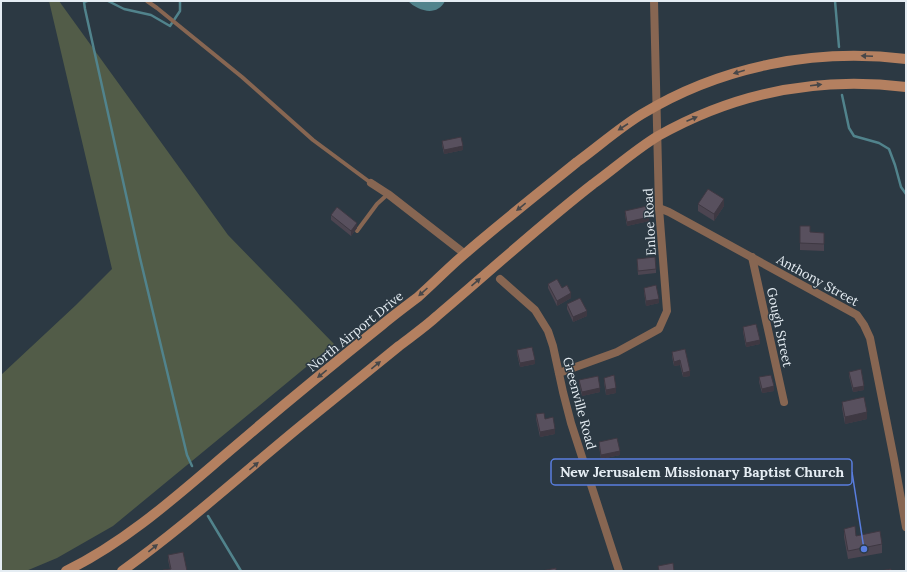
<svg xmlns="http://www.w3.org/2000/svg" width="907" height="572" viewBox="0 0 907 572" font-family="Lora,serif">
<rect width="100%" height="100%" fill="#2c3943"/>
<path fill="#525c48" d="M49 1H59L228 235 334 344 113 526 57 558 26 571H1V375L76 305 112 269Z"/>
<path fill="#51838c" d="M408 1H445C437 17 418 11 408 1Z"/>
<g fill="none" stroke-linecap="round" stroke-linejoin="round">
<g stroke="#51838c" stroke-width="2.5">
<path d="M87 1 84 2 85 9 140 258 187 455 192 466"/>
<path d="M108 1 124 9 151 15 170 26 180 11V1"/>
<path d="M835 1 839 47"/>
<path d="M842 95 849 128 854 136 879 143 889 149 895 165 901 187 906 194"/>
<path d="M208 516 241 571"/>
</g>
<g stroke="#876652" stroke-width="4">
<path d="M147 1 157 8 242 77 313 140 371 183"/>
<path d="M357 231 377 204 388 194"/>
</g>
<g stroke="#876652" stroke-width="8">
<path d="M371 183 388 194 465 254"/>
<path d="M659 208 669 212 857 315 864 325 870 338 894 459 906 527"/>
<path d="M752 257 784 402"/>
<path d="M500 279 535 310 548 331 553 346 563 392 571 423 619 571"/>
<path d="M559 373 617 352 659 329 667 311 659 208 654 1"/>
</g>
<g stroke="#b48060" stroke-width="10">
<path d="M66 571C128 541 181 492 233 448 282 406 332 365 382 325 394 315 406 306 418 297 435 282 450 266 467 252 503 221 540 192 577 162 599 146 619 128 642 114 721 66 815 48 906 59"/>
<path d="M122 571C185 526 243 473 303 424 335 398 367 372 399 346 412 336 425 327 437 316 489 272 539 226 593 184 615 168 635 150 658 136 736 92 817 76 906 87"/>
</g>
</g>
<g fill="#4c4551">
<path d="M442 141 463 150 444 154 442 145Z"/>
<path d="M698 204 724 206 714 221 698 211Z"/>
<path d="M625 211 649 221 627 226 625 215Z"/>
<path d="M331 215 357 228 351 236 331 220Z"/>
<path d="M800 226 810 232 824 233V251L800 250Z"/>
<path d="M637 259 656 269V273L638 275Z"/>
<path d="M548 284 562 288 571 298 557 306 548 288Z"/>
<path d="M644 288 659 303 646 306 644 292Z"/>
<path d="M567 304 587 316 573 322 567 309Z"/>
<path d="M743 327 760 344 746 347 743 332Z"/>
<path d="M685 349 690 376 683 377 680 365 674 366 672 357V352Z"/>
<path d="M517 350 535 364 520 367 517 354Z"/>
<path d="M849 372 864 390 853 392 849 376Z"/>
<path d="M759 377 774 391 762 393 759 382Z"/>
<path d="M604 378 616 393 606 395 604 382Z"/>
<path d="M579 380 600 392 582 396 579 384Z"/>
<path d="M842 402 867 419 845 424 842 408Z"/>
<path d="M536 414 545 419 555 434 540 437 536 419Z"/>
<path d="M599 442 620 455 601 459 599 446Z"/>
<path d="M844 529 856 536 882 544V553L848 559 844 537Z"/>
<path d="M168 555 187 571 170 569 168 560Z"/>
</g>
<g fill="#3e3842">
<path d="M463 146V150L444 154V150Z"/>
<path d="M724 199V206L714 221V214Z"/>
<path d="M649 217V221L627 226V222Z"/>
<path d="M357 223V228L351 236V231Z"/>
<path d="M571 293V298L557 306V301Z"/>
<path d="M659 299V303L646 306V301Z"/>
<path d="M587 311V316L573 322V317Z"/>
<path d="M760 340V344L746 347V343Z"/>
<path d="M535 360V364L520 367V363Z"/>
<path d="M680 360V365L674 366V362Z"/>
<path d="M690 371V376L683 377V373Z"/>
<path d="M774 386V391L762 393V389Z"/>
<path d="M864 386V390L853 392V388Z"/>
<path d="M600 388V392L582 396V392Z"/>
<path d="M616 388V393L606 395V390Z"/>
<path d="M867 412V419L845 424V417Z"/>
<path d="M555 429V434L540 437V432Z"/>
<path d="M620 451V455L601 459V455Z"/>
</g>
<g fill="#58505e" stroke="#3e3842">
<path d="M461 137 463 146 444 150 442 141Z"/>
<path d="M708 189 724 199 714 214 698 204Z"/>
<path d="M647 206 649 217 627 222 625 211Z"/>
<path d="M337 207 357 223 351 231 331 215Z"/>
<path d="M800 226H810V232L824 233V244L800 243Z"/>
<path d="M655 257 656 269 638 271 637 259Z"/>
<path d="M557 279 562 288 567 285 571 293 557 301 548 284Z"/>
<path d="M656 285 659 299 646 301 644 288Z"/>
<path d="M580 298 587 311 573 317 567 304Z"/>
<path d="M756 324 760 340 746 343 743 327Z"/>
<path d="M532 347 535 360 520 363 517 350Z"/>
<path d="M685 349 690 371 683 373 680 360 674 362 672 352Z"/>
<path d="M861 369 864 386 853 388 849 372Z"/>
<path d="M614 375 616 388 606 390 604 378Z"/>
<path d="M771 375 774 386 762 389 759 377Z"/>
<path d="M598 376 600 388 582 392 579 380Z"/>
<path d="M864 397 867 412 845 417 842 402Z"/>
<path d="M544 413 545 419 553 417 555 429 540 432 536 414Z"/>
<path d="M617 438 620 451 601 455 599 442Z"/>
<path d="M855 526 856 536 880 531 882 544 848 551 844 529Z"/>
<path d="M183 552 187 571H163V570L171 569 168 555Z"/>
<path d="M673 563 674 571H659L658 566Z"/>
<path d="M556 568V571H542Z"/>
<path d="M891 569V571H880Z"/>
</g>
<defs><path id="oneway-solid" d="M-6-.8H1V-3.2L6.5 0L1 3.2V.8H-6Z"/></defs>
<g fill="#474749">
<use href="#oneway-solid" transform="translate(867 56) rotate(-177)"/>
<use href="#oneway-solid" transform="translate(739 72) rotate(164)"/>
<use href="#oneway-solid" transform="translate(816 85) rotate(-7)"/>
<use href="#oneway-solid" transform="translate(692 119) rotate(-23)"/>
<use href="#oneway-solid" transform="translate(623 127) rotate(147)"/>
<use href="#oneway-solid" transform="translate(521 207) rotate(141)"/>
<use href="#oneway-solid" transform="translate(476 282) rotate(-41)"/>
<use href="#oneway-solid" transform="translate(423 292) rotate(138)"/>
<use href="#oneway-solid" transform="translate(376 365) rotate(-39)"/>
<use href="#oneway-solid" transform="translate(322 374) rotate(141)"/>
<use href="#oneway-solid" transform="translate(254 466) rotate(-40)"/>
<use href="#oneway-solid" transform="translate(153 548) rotate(-39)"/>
</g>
<g text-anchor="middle" stroke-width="3" stroke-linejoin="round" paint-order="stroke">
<g font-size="13" fill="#e5edf3" stroke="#2c3943">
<text transform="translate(649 222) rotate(-93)" y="5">Enloe Road</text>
<text transform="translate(818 280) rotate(29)" y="5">Anthony Street</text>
<text transform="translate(780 327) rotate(78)" y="5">Gough Street</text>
<text transform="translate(355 331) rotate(-39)" y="5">North Airport Drive</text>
<text transform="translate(580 403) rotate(75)" y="5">Greenville Road</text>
</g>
</g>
<path fill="none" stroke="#597ee0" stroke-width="1.5" d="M864 549L852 472"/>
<circle fill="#597ee0" stroke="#2c3943" stroke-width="1.5" cx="864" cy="549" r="4"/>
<rect fill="#2c3943" stroke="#597ee0" stroke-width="1.5" x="551" y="459" width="301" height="26" rx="4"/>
<g font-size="14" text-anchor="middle" font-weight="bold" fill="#e5edf3">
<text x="702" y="477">New Jerusalem Missionary Baptist Church</text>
</g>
<rect width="907" height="572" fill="none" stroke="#e5edf3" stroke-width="4"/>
</svg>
